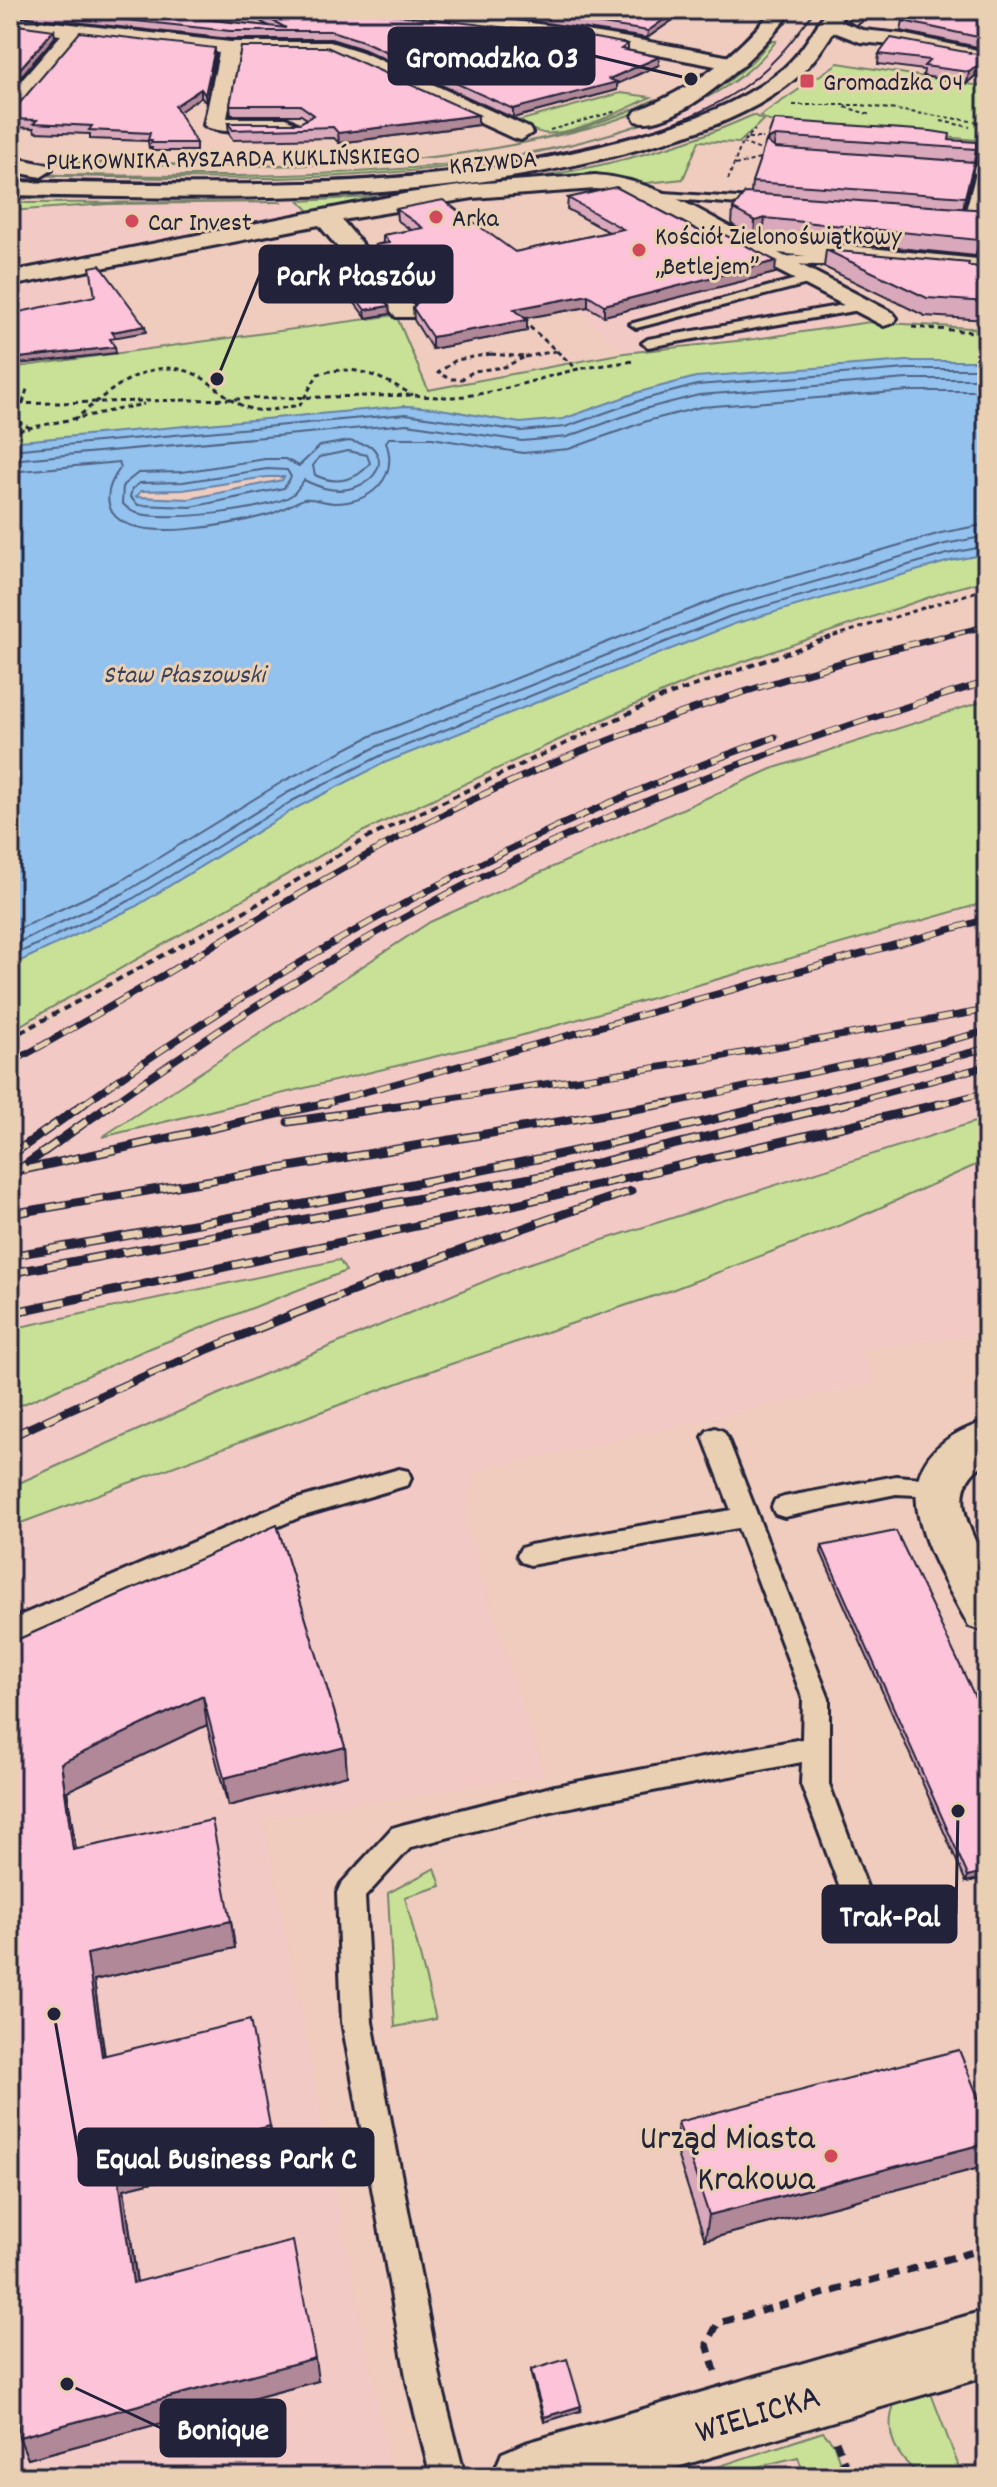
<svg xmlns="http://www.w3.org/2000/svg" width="997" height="2487" viewBox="0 0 997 2487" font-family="Dekko,sans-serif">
<rect width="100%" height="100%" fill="#efccbe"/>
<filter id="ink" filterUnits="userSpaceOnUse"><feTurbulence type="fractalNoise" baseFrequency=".0125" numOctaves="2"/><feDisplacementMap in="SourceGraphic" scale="16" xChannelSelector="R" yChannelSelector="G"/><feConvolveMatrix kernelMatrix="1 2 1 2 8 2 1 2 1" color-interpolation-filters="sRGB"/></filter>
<g filter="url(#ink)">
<g fill="#f3c9c6">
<path d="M549 10H759L751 18 686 10 672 26 679 28 626 39 529 25Z"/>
<path d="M776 41 795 43 764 76 722 103 658 129 527 162 369 181 243 185 10 183V175L262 178 362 174 524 154 593 139 695 104 743 76Z"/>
<path d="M299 201 312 214 52 265 36 264 10 212 108 204Z"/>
<path d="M744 255 785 277 779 282 790 289H808L850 325 624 353 567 300Z"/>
<path d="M103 272 160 348 10 368V289Z"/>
<path d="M987 622V1334L858 1348 876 1382 475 1471 464 1521 544 1775 263 1818 391 2477H10V1047L517 770 705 693Z"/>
<path d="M823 2432 833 2443 842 2477H687Z"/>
</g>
<g fill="#c8e197" stroke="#758269" stroke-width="2">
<path d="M770 41H776C744 85 694 106 644 123 442 193 220 178 10 175 25 172 46 175 63 175 104 175 144 176 185 176 335 177 673 172 770 41Z"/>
<path d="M838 63 987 87V141L769 121 760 116Z"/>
<path d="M621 93 651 97C626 109 570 137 543 133 534 131 523 125 514 122Z"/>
<path d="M775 97C737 122 689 137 646 149 440 208 222 196 10 199L21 195 497 178 579 164 655 145Z"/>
<path d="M656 99 664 100C624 120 581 131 537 140 369 177 194 164 23 162L10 160V157L24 161C220 163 477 186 656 99Z"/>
<path d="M753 115 763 120 739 143 699 141 683 179 638 184 463 189C563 175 661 157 753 115Z"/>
<path d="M390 196H397L312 214 299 201Z"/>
<path d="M282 202 108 204 10 211V206L22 203Z"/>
<path d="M741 226 777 236 987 258V264L757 240 733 229Z"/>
<path d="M396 315 428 390 624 353 755 339 870 322 987 329V391L591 442 459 412 407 406 10 456V368Z"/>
<path d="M987 544V580L953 589 696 678 612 715 364 831 10 1031V930L262 810 645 652C666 648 688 648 701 630Z"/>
<path d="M987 700V902L516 1037 102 1137 430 922 771 769Z"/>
<path d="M987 1118V1160L839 1226 669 1291 439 1368 10 1527V1487L257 1377 521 1266Z"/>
<path d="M339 1260 346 1271 143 1351 10 1410V1329Z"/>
<path d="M435 1868 441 1886 405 1897 436 2019 395 2027 388 1893Z"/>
<path d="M927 2383 962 2475 924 2477C896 2459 883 2433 895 2402Z"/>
<path d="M823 2432 833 2443 845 2477H805L798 2457 714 2477H687Z"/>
</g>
<path fill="#93c2ee" stroke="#6682a6" stroke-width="2" fill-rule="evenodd" d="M907 361H987V554L950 561 734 624 384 763 296 808 133 908 10 966V442L406 406 435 408 520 423 563 419 639 392 696 377ZM267 477H284L282 480 189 499 136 497 141 491 183 490Z"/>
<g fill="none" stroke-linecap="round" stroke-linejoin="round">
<g stroke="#4f6283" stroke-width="2">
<path d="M349 441 371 446C391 465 369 486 348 489 332 492 318 487 304 480 300 485 297 491 292 495 269 511 164 522 137 513 131 512 126 507 122 503L123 485 138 473 182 472 265 459H285L299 466 320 446Z"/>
<path d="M10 450 406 414 521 431 565 427 641 400 697 385 907 369H987"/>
<path d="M348 451 367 455 370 463C357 481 335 485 315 475L313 466 319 457Z"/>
<path d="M10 460 407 424 522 441 567 437 644 409 699 395 908 379H987"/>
<path d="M267 469 287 470 291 477 284 488 191 507 138 505 130 497 132 489 140 483 183 482Z"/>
<path d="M10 472 119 462 121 467C111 480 103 496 112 512 133 546 238 523 271 514 283 510 293 503 304 499 312 497 325 503 334 503 370 503 399 479 386 442L389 438H432L523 453 569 449 647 421 701 407 908 391H987"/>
<path d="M10 933 119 882 282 782 373 735 724 596 941 533 987 524"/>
<path d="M10 946 124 893 287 793 378 746 728 607 945 544 987 536"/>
<path d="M10 957 129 901 292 801 382 755 731 616 947 554 987 546"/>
</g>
<defs>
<g id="lane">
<path d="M854 10H864L860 21 855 24 850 21Z"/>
<path d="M983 141 987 142V172L976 218 970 222 964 218 976 173 943 170 937 167 943 164 977 166 978 144Z"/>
<path d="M650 192 766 200 772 203 766 206 646 197V193Z"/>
<path d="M812 255 854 259 860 263C854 267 779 265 773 261L779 257Z"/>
<path d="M811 275 817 279 815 282 636 328 630 324Z"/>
<path d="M861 302 867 306 865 309 648 347 642 343 648 339Z"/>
<path d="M715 1428 723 1431 727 1437 829 1699V1784L874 1906 870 1915 860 1919 850 1915 801 1784 802 1762 555 1810 411 1847 365 1897 372 2022 441 2382 465 2477H431L407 2382 342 2022 337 1893 341 1884 392 1828 402 1825 555 1786 802 1739 803 1699 738 1528 530 1565 521 1562 517 1555 521 1548 530 1545 731 1510 703 1437 707 1431Z"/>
<path d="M399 1469 408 1471 411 1478 408 1485 300 1517 10 1642V1620L284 1503Z"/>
<path d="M896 1476 947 1480 950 1487 947 1494 938 1496 896 1494 784 1517 775 1514 772 1507 775 1500 784 1497Z"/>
</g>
<g id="street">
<path d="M354 10C483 10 610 34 736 58L746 64 736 70 595 43 364 16Z"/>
<path d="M10 17 230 42H330L362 52 529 128 532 133 521 140 513 138 328 54H239L227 118H286L297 124C288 134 213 135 204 125L219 53 80 37 17 111 10 113V94L61 35 10 29Z"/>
<path d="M828 17 863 30 902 34 987 52V64L902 46 860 42 821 27 818 23 821 19Z"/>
<path d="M10 157 49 165 52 170 41 177 10 171Z"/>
<path d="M595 175C653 179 703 213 754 240L763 237 987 260V274L778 253 893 313 897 318 893 323 884 326 642 200 619 191 595 189 473 198 342 220 418 312 414 317H396L319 225 10 286V272L409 193 473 184Z"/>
<path d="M987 1421V1462C952 1483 962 1513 977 1545 980 1553 986 1560 987 1568 989 1589 987 1611 987 1632L969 1626C929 1551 866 1459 987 1421Z"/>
<path d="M987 2310V2376L643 2477H492L502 2453 526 2443Z"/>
</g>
<g id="primary">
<path d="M773 10H793C768 44 681 132 636 121L633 116 636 111C693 89 734 57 773 10Z"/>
<path d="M827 10H847C832 33 818 60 796 78 753 115 697 133 643 148 436 207 223 199 10 195V181C218 185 429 195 631 138 684 123 741 105 784 68 802 52 814 30 827 10Z"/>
</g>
</defs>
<use href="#lane" stroke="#22223b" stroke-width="6"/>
<use href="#street" stroke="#22223b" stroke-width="6"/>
<use href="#primary" stroke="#22223b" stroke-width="6"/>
<g stroke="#22223b" stroke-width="2" stroke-dasharray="4 3" stroke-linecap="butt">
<path d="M793 105H862L978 122"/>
<path d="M845 107 871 115"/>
<path d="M941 121 970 127"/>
<path d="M550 130 617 111"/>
<path d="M748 138H763"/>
<path d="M742 143 766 152"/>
<path d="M735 165 764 158"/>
<path d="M728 180 742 143 755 130"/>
</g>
<g stroke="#22223b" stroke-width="3" stroke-dasharray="5 4" stroke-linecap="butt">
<path d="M523 321 578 370"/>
<path d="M912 327 987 333"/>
<path d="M491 354 525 357 504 367 474 371 462 379H451L438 373 456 360Z"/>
<path d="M525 357 556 351"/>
<path d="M23 403 27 389"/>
<path d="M10 404 414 395C472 403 510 386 566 372 588 366 611 365 633 361"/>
<path d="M10 417 32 429"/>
<path d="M74 420C110 390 156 348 204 379 220 389 233 404 251 409 266 413 284 407 300 405L318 374C356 363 380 377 413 395"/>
<path d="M10 432 144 404"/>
<path d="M825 639 987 588"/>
</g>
<path stroke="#22223b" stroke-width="4" stroke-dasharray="7 5" stroke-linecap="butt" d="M10 1038 256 905 365 839 663 697 831 637"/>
<path stroke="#22223b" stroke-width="5" stroke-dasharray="9 6" stroke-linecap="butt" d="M981 1649 987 1662"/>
<g stroke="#22223b" stroke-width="7" stroke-dasharray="11 8" stroke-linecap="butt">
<path d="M715 2371 707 2344 718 2323 987 2248"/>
<path d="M836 2441 850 2477"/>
</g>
<use href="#lane" fill="#ead0b2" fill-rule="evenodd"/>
<use href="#street" fill="#ead0b2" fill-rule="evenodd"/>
<use href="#primary" fill="#ead0b2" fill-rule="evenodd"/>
<path stroke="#22223b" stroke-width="2" d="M10 181C198 184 387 190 571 150 627 138 687 124 736 92 769 71 792 42 815 10"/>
<defs>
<path id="rail-far2" d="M933 639 987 626"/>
<g id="rail-far1">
<path d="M10 1063C152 987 286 896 430 821 590 738 766 679 941 637"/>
<path d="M82 1105C302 949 521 829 775 737"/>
<path d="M110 1105C209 1035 310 969 416 911 597 812 790 740 987 682"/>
<path d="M318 1105 987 919"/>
<path d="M404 1105 667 1066 987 1010"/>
<path d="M661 1105 876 1059 987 1031"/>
<path d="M771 1105 987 1048"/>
<path d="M840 1105 987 1066"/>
<path d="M936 1105 987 1092"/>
</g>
<g id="rail">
<path d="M288 1122 418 1103"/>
<path d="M10 1156 85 1103"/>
<path d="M23 1170 327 1103"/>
<path d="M10 1176 112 1103"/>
<path d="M10 1214 670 1103"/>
<path d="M10 1256C268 1211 526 1168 779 1103"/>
<path d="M10 1273 547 1175 848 1103"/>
<path d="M10 1313 500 1208 944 1103"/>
<path d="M10 1437C212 1342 419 1262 631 1191"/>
</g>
</defs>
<use href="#rail-far2" stroke="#22223b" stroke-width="6"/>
<use href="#rail-far1" stroke="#22223b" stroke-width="7"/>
<use href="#rail" stroke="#22223b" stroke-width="9"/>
<use href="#rail-far2" stroke="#ead0b2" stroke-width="4" stroke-dasharray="11" stroke-linecap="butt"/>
<use href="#rail-far1" stroke="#ead0b2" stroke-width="5" stroke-dasharray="15" stroke-linecap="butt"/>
<use href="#rail" stroke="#ead0b2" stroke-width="6" stroke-dasharray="19" stroke-linecap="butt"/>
</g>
<g fill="#d9a8bb" stroke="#22223b" stroke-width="2">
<path d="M10 10H120L269 26 239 10H361L363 11 628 44V51L659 65 617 84V90L513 118 363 49 331 39H230L10 15Z"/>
<path d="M426 10H687L647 38 499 16Z"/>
<path d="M987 10V49L901 31 903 21Z"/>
<path d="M241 47 478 115V125L339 143 334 138 233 140 229 134 228 123H300L307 119 301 115H231L230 105Z"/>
<path d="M879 54 987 56V78L975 76 967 83 923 76 924 70 878 64Z"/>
<path d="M215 56 206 103 201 97 178 112 196 143V151H152V148H149L148 141 90 139V134L35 132 34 128 10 127V107Z"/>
<path d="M774 120 949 140 976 149 972 176 963 209 981 210 987 179 986 226 976 256 763 234 754 237 732 225 733 209 751 193 752 182Z"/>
<path d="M568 198 775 273 604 316 588 307 525 318 527 331 432 349 414 320 413 308 416 305 375 256V245L383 243V235L411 230 397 220 396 209 515 252 609 232 567 209Z"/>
<path d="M826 250 987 268V320L925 316 824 267Z"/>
<path d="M324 255 389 306 390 314 366 318 324 262Z"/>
<path d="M277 1525 345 1747 347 1775 228 1806 207 1725 67 1791 76 1849 231 1921 235 1948 94 1980 105 2056 270 2126 274 2152 124 2189 137 2282 318 2381 28 2459 19 2437 18 2178 12 2116H10V1643Z"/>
<path d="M822 1546 987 1877 966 1882 821 1552Z"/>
<path d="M987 2119V2166L705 2240 675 2148 678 2122Z"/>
<path d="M531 2370 580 2411 544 2422 531 2375Z"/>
</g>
<g fill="#b08898" stroke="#22223b" stroke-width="2">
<path d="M677 10H687L647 38 648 31Z"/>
<path d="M54 30 55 37 10 89V80Z"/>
<path d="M215 48V56L206 103 205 95Z"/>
<path d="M659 57V65L617 84V90L513 118V109L609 79Z"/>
<path d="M977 66 975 76 967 83 969 72Z"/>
<path d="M201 89V97L176 114 175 106Z"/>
<path d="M478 115V125L339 143 338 133Z"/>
<path d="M775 136 774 149 765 154 767 140Z"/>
<path d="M974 162 972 176 963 211 965 197Z"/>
<path d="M987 214 986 226 976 256 978 240Z"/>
<path d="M765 218 763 234 754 237 755 221Z"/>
<path d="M776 261 775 273 604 316V305Z"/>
<path d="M588 295V307L514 320V309Z"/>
<path d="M389 306 390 314 366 318 365 310Z"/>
<path d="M527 320V331L432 349V337Z"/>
<path d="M145 326 146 332 112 338V332Z"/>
<path d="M115 347 116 353 10 365V359Z"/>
<path d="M203 1696 207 1725 67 1791 80 1877 73 1850 61 1763Z"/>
<path d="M345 1747 347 1775 228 1806 224 1778Z"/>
<path d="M987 1871V1877L966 1882 968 1876Z"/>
<path d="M231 1921 235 1948 94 1980 108 2082 102 2056 87 1954Z"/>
<path d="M270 2126 274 2152 124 2189 140 2307 133 2283 117 2164Z"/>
<path d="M987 2143V2166L705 2240 709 2215Z"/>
<path d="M10 2350 20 2373 10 2375Z"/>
<path d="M315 2358 318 2381 28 2459 19 2437Z"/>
<path d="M581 2406 580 2411 544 2422V2417Z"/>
</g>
<g fill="#fcc3d9" stroke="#22223b" stroke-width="2">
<path d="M34 10H120L286 28 253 10H361L363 11 595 38 628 44 621 49 659 57 609 79 617 82 513 109 363 41 331 31H230Z"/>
<path d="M510 10H677L648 31Z"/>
<path d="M910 10H987V39L903 21Z"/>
<path d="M10 24 54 30 10 80Z"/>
<path d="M80 32 215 48 205 95 201 89 175 106 196 143H151L152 140H148L150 133 89 130 92 126 34 123 37 120 10 119V107L18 105Z"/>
<path d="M891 38 987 56V67L977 66 969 72 924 66 930 60 879 54Z"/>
<path d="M241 47H327L478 115 338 133 333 127 233 130 228 123H300L314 115 300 105H230Z"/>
<path d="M774 120 931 131 950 134 949 140 976 142V149L775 136 767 140Z"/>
<path d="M766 141 775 148 974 162 965 197 752 182Z"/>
<path d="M987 179V196L983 195Z"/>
<path d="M616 187 714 239 719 232 776 261 604 305 588 295 514 309 527 320 432 337 413 308 420 299 375 245 389 243 383 235 423 228 396 209 443 200 515 252 623 229 568 198Z"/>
<path d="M745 193 987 210V214L978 240 765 218 755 221 733 209Z"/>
<path d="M826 250 969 263 968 266 987 268V302L927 298Z"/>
<path d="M344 252 389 306 365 310 324 255Z"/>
<path d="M100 265 145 326 112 332 116 338 110 339 115 347 10 359V314L95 296 90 267Z"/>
<path d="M277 1525 345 1747 224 1778 203 1696 61 1763 73 1850 212 1820 231 1921 87 1954 102 2056 250 2020 270 2126 117 2164 133 2283 293 2241 315 2358 19 2437 10 2350V2180L18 2178 10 2097V1643Z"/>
<path d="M896 1531 987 1722V1871L968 1876 822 1546Z"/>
<path d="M959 2050 987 2119V2143L709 2215 678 2122Z"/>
<path d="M567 2359 581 2406 544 2417 531 2370Z"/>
</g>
</g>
<g fill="#d1495b" stroke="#ead0b2" stroke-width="3">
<rect x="799" y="73" width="16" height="16" rx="4"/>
<circle cx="436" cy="217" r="8"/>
<circle cx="132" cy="221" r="8"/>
<circle cx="639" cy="250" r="8"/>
<circle cx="831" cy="2156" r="8"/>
</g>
<g text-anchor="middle" stroke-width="6" stroke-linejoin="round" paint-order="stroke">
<g font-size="26" fill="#22223b" stroke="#ead0b2" text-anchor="start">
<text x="823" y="90">Gromadzka 04</text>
<text x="452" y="226">Arka</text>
<text x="148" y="230">Car Invest</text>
<text x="655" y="244">Kościół Zielonoświątkowy<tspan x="655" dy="30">„Betlejem”</tspan></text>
</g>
<g font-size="26" fill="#22223b" stroke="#ead0b2">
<text transform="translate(233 157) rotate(-1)" y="9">PUŁKOWNIKA RYSZARDA KUKLIŃSKIEGO</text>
<text transform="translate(493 161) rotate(-5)" y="9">KRZYWDA</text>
</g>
<g font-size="26" font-style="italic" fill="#39425f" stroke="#ead0b2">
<text x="184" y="682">Staw Płaszowski</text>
</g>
<g font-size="36" fill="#22223b" stroke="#ead0b2" text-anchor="end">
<text x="815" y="2148">Urząd Miasta<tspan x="815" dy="41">Krakowa</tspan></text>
</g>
<g font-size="36" fill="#22223b" stroke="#ead0b2">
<text transform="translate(757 2411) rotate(-17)" y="13">WIELICKA</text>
</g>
</g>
<path fill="none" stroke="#22223b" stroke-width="3" d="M691 79L594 56M217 379L260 274M958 1811L956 1914M54 2014L79 2157M67 2384L161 2428"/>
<g fill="#22223b" stroke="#ead0b2" stroke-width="3">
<circle cx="691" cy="79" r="8"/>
<circle cx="217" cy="379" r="8"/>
<circle cx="958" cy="1811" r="8"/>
<circle cx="54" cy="2014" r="8"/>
<circle cx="67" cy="2384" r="8"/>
</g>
<g fill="#22223b" stroke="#22223b" stroke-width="3">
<rect x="389" y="28" width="205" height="56" rx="8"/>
<rect x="260" y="246" width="192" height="56" rx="8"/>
<rect x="823" y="1886" width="133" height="56" rx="8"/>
<rect x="79" y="2129" width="294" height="56" rx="8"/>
<rect x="161" y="2400" width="124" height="56" rx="8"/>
</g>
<g font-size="32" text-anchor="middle" font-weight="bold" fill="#fff">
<text x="492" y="67">Gromadzka 03</text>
<text x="356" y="285">Park Płaszów</text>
<text x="890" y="1926">Trak-Pal</text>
<text x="226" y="2168">Equal Business Park C</text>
<text x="223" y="2439">Bonique</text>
</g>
<rect width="997" height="2487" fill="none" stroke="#ead0b2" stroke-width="40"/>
<rect x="20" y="20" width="957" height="2447" fill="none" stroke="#22223b" stroke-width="3" filter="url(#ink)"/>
</svg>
